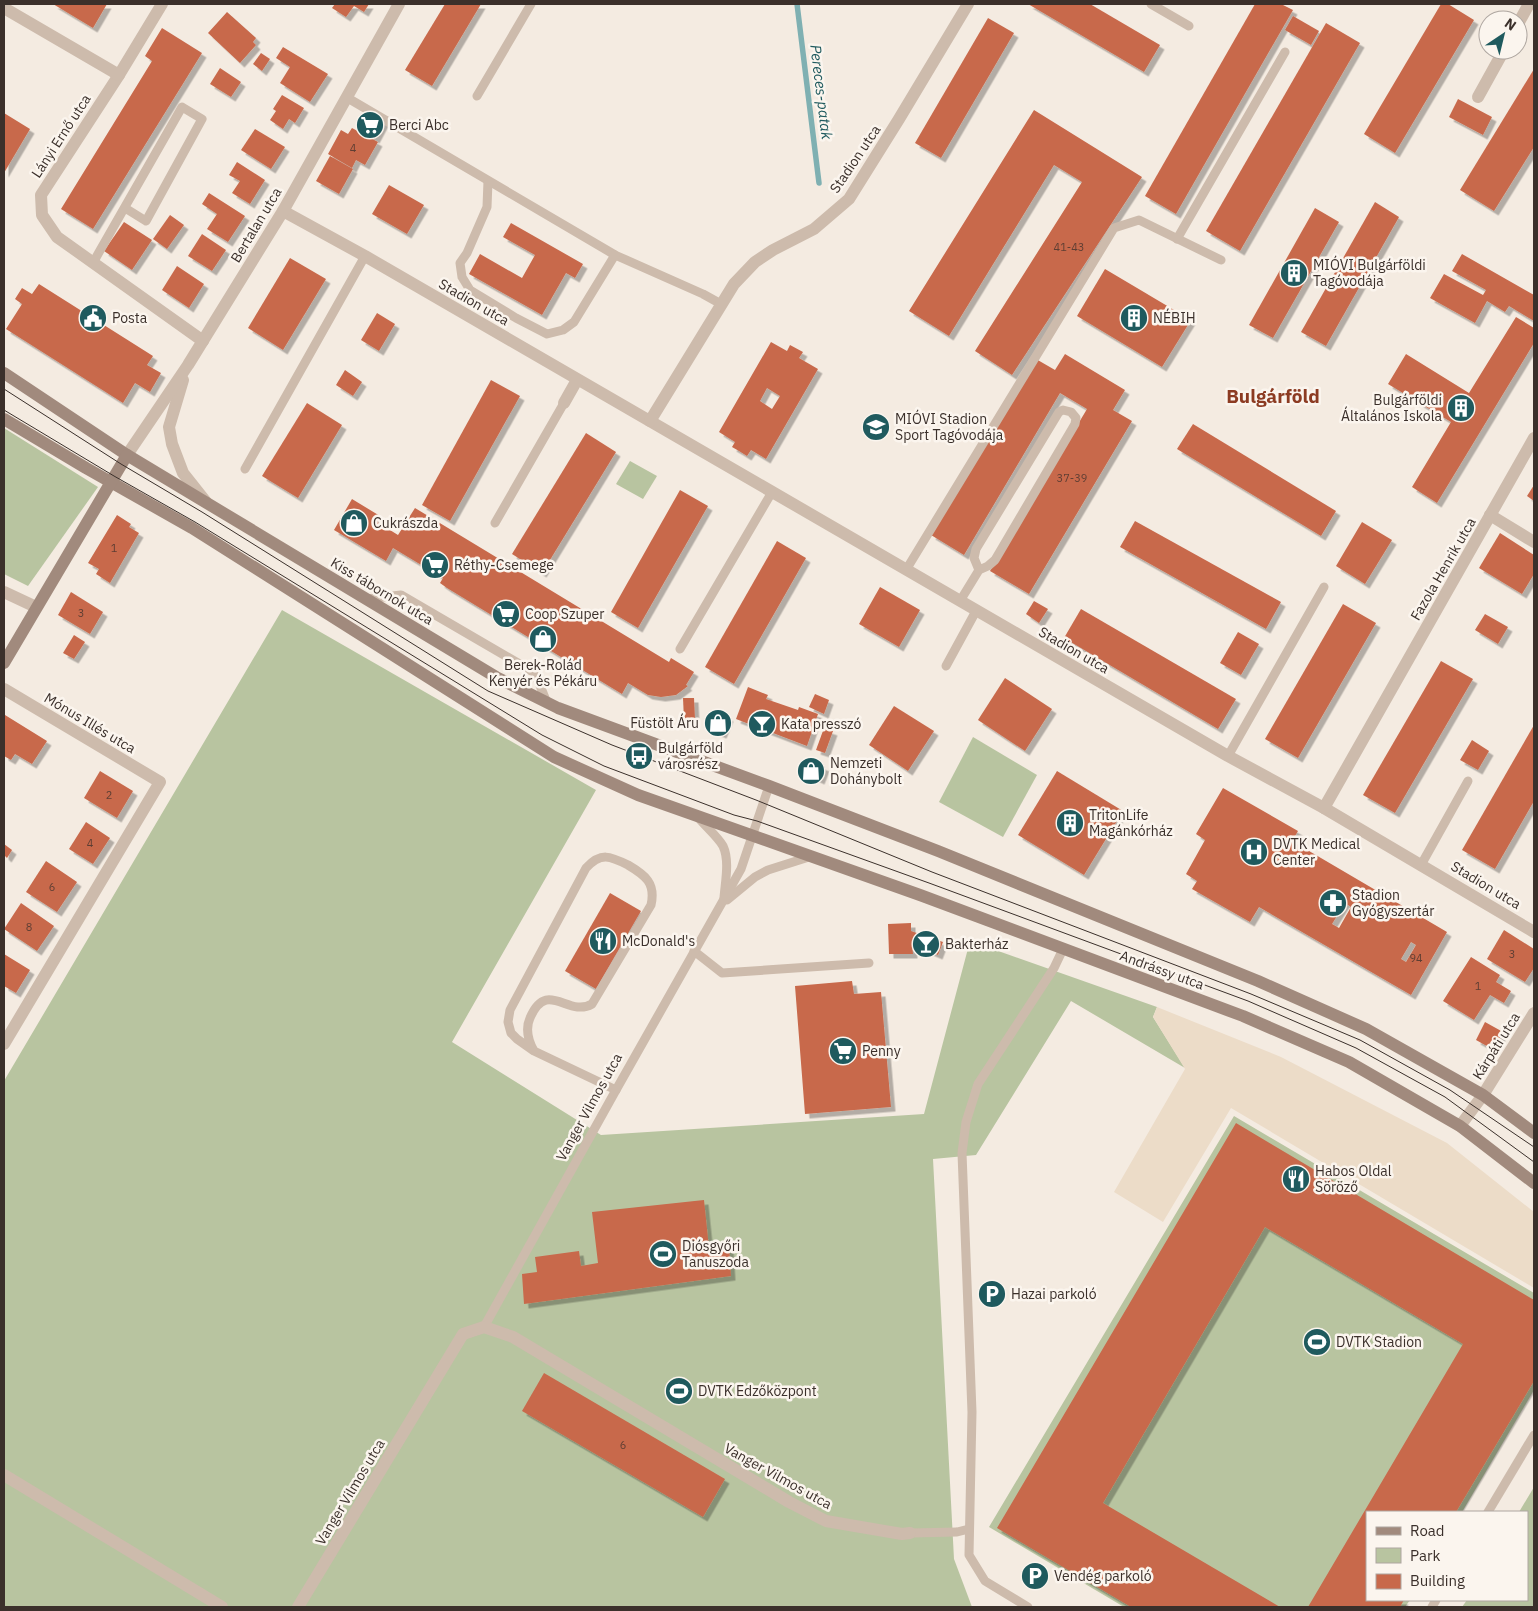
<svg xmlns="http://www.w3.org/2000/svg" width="1538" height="1611" viewBox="0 0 1538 1611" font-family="'IBM Plex Sans',sans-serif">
<defs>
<filter id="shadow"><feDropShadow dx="4.5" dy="4.5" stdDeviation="0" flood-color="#0004"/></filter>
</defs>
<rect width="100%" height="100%" fill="#f4ebe1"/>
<g fill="#b8c4a0">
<path d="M4 428 98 487 28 586 4 574Z"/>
<path d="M630 461 657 476 643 499 616 484Z"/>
<path d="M282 610 596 790 452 1042 601 1135 924 1114 970 941 1157 1007 1153 1017 1185 1068 1071 1001 976 1155 933 1159 954 1559 972 1607H4V1081Z"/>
<path d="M973 737 1037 775 1003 837 939 802Z"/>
<path d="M1234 1116 1534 1293V1390L1462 1512H1367V1600H1410L1405 1607H1124L989 1527Z"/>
<path d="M1534 1487V1607H1462L1467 1600H1527V1512H1519Z"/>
</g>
<path fill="#ecdcc8" d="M1157 1007 1281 1057 1447 1143 1534 1212V1288L1231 1108 1163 1222 1114 1192 1185 1069 1153 1017Z"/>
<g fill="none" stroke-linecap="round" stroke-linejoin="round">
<path stroke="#7fb0b2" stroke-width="5.5" d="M797 4 819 183"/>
</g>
<g fill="#c8694b" fill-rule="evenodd" filter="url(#shadow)">
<path d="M53 4H107L93 28Z"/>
<path d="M335 4H369L364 12 354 6 346 17 332 8Z"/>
<path d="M445 4H481L432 86 405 70Z"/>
<path d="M1028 4H1090L1160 45 1144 72Z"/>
<path d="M1255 4H1281L1293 10 1176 214 1145 196Z"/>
<path d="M1441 4H1448L1474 20 1395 153 1364 134Z"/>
<path d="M227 12 256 38 253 42 256 45 240 63 208 33Z"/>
<path d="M1293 16 1319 31 1311 45 1285 30Z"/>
<path d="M988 18 1014 33 941 158 915 143Z"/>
<path d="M1326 23 1360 43 1240 251 1206 231Z"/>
<path d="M162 28 202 53 93 229 61 209 152 61 145 56Z"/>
<path d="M283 47 328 74 310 102 280 83 290 67 276 58Z"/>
<path d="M261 53 270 59 262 71 253 64Z"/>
<path d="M220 68 241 82 231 97 210 84Z"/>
<path d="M1534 69V147L1494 211 1460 190Z"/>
<path d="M282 95 304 108 295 123 289 119 283 129 270 120 276 111 273 109Z"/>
<path d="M1458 99 1492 117 1483 135 1449 117Z"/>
<path d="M1034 110 1142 177 1012 375 975 351 1082 182 1054 165 949 336 909 311Z"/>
<path d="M365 111 384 122 375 139 356 128Z"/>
<path d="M4 113 30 129 4 173Z"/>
<path d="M352 128 378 142 365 165 356 160 352 168 328 154 341 130 348 134Z"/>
<path d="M255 129 285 147 271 169 241 150Z"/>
<path d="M330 156 353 169 339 194 316 181Z"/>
<path d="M237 162 265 180 250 204 232 193 240 181 229 175Z"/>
<path d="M389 185 424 205 407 234 372 214Z"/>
<path d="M209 193 245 216 228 242 207 229 217 214 202 204Z"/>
<path d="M1375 202 1399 217 1326 346 1301 332Z"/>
<path d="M1315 208 1339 222 1273 338 1249 325Z"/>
<path d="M170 215 184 225 167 249 153 239Z"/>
<path d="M124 222 152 240 132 270 104 251Z"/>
<path d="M511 223 583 264 575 278 566 273 542 315 469 274 480 254 522 278 535 255 503 237Z"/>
<path d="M202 234 226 250 212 271 188 256Z"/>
<path d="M1462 254 1534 295V321L1509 306 1505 312 1487 301 1475 323 1430 298 1444 274 1483 295 1486 290 1452 271Z"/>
<path d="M290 258 326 279 283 350 248 328Z"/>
<path d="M177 266 204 284 189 308 162 290Z"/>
<path d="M1105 269 1191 320 1162 367 1077 316Z"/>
<path d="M39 284 153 356 147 365 161 373 150 392 135 383 123 403 6 329 22 304 15 299 22 288 32 294Z"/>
<path d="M377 313 395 324 379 351 361 340Z"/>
<path d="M1516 317 1534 328V343L1437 503 1412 487 1451 422 1388 384 1406 354 1469 393Z"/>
<path d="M771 342 787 351 790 345 803 352 799 358 818 369 766 459 751 450 747 456 739 451 732 447 735 442 719 432ZM767 388 780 396 772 409 760 401Z"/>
<path d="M1065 354 1125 390 1113 410 1132 421 1029 594 990 571 1087 409 1060 393 964 555 931 535 1036 359 1055 370Z"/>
<path d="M345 370 362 382 353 396 336 385Z"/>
<path d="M491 380 520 396 450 521 422 505Z"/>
<path d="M307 403 342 425 298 498 262 476Z"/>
<path d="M1193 424 1336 511 1321 536 1177 449Z"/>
<path d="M586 433 616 452 542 573 512 554Z"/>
<path d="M1534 485V501L1527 496Z"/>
<path d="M680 490 708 506 638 628 611 612Z"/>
<path d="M352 499 380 516 377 522 398 535 415 508 669 662 671 658 694 672 686 685 688 686 676 695 661 697 648 695 628 683 622 694 447 588 440 583 443 578 393 548 386 561 334 530Z"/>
<path d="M117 515 131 524 129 527 139 533 110 583 96 574 99 569 88 563Z"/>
<path d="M1135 521 1281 602 1266 629 1120 547Z"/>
<path d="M1362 522 1392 540 1365 584 1336 566Z"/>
<path d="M1500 533 1534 555V574L1522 594 1479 568Z"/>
<path d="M777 541 806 558 734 684 705 667Z"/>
<path d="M880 587 920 610 899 647 859 624Z"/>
<path d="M71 592 103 612 90 634 58 615Z"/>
<path d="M1034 601 1048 609 1039 623 1026 614Z"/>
<path d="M1343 604 1376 623 1298 758 1265 739Z"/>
<path d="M1081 609 1236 699 1218 729 1064 638Z"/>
<path d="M1485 614 1508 627 1498 644 1475 630Z"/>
<path d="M1238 632 1259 644 1241 675 1220 663Z"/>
<path d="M74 635 85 642 74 659 63 653Z"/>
<path d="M1441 661 1473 679 1395 813 1363 795Z"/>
<path d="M1005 678 1052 709 1025 751 978 720Z"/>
<path d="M748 687 768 695 766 699 798 710 799 707 818 714 807 746 736 719Z"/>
<path d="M815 694 829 700 824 714 809 707Z"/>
<path d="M683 698H694L695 719 684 720Z"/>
<path d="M894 706 934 731 908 771 869 745Z"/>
<path d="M713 711 729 717 722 734 707 728Z"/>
<path d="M5 715 47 741 32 764 15 754 11 760 4 756V717Z"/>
<path d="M1534 725V801L1495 869 1462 850Z"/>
<path d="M824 728 833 731 825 753 816 750Z"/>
<path d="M1472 740 1489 751 1478 770 1460 760Z"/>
<path d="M812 762 825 767 820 780 807 774Z"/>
<path d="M100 771 133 791 117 818 84 798Z"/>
<path d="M1057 771 1123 811 1084 875 1018 835Z"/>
<path d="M1223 788 1298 831 1292 841 1447 932 1411 995 1259 907 1250 922 1192 889 1197 881 1186 874 1205 840 1196 834ZM1345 903 1351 907 1339 928 1332 924ZM1411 942 1416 945 1406 962 1401 959Z"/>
<path d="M86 822 110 838 93 864 69 849Z"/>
<path d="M4 844 12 850 7 858 4 855Z"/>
<path d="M46 861 77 882 57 912 26 892Z"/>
<path d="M610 893 641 911 596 989 565 971Z"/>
<path d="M21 903 54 926 37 951 4 929Z"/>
<path d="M911 923V931L943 942 938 955 912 944 913 954H889L888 924Z"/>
<path d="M1504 930 1534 949V968L1525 982 1487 959Z"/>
<path d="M4 954 30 970 16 993 4 986Z"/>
<path d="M1471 957 1500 975 1496 982 1511 991 1504 1003 1490 995 1474 1020 1443 1001Z"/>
<path d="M852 981 854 994 881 992 891 1107 805 1114 795 986Z"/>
<path d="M1485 1022 1503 1032 1494 1050 1476 1040Z"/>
<path d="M1236 1123 1534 1300V1381L1456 1512H1367V1600H1404L1400 1607H1308L1463 1344 1265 1227 1103 1503 1280 1607H1131L997 1528Z"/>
<path d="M704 1200 709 1248 729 1245 731 1276 524 1304 522 1274 537 1272 535 1257 579 1251 581 1266 598 1263 592 1212Z"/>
<path d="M544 1373 725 1479 703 1517 522 1411Z"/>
</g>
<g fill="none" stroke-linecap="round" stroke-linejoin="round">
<g stroke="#cdbbac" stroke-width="9">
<path d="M1151 4 1189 26"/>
<path d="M477 96 531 4"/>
<path d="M346 97 615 255 703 294 721 304"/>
<path d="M488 181 487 207 467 253 460 263 462 277 470 290 516 318 547 334 563 330 574 322 615 255"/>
<path d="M1177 239 1285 52"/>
<path d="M93 263 98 254 182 107 202 119 146 221 125 208"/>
<path d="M245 469 365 256"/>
<path d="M495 523 564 403"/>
<path d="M906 570 1114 228 1139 220 1221 260"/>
<path d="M367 599 401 595 535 673 547 703"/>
<path d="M960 601 979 570 988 566 995 560 1075 424 1076 418 1071 412 1063 410 1059 412 976 549 974 558 979 570"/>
<path d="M680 649 772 492"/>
<path d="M946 666 976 611"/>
<path d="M1228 756 1324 587"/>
<path d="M697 816C704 825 718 837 723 846 730 861 725 883 724 898"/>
<path d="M1421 865 1468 781"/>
<path d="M727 900 755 877 768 870 812 856"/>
<path d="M694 951 722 973 869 963"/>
<path d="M534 1051C528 1040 525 1029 530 1018 547 978 568 1018 592 1004L651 905C656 883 645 875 628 865 610 856 601 852 586 868L510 1010 508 1022 511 1033 517 1039 534 1051 616 1090"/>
<path d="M484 1327 616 1090 741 869 769 786"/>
<path d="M1488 1512 1534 1435"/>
<path d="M910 1533 957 1532 969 1529"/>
<path d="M1028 1607 985 1581 969 1555 972 1412 962 1153 966 1122 978 1084 1054 968 1063 949"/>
<path d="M1432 1607 1436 1600"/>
</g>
<g stroke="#cdbbac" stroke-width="12">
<path d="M162 4 119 75 41 195 42 215 57 237 203 341"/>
<path d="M4 8 119 75"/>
<path d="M1518 24 1529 4"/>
<path d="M1478 97 1504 50"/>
<path d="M283 211 365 256 1228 756 1324 808 1534 932"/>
<path d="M564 403 577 380"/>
<path d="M650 421 734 284 755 262 773 250 814 229 849 199 899 119 968 4"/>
<path d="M1490 515 1534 542"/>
<path d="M4 592 36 607"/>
<path d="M4 689 160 782 4 1044"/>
<path d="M1324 808 1534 438"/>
<path d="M1460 1126 1483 1095 1534 1013"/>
<path d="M4 1475 222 1607"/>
<path d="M298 1607 463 1334 484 1327 513 1337 789 1502 826 1521 902 1534 910 1533"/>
</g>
<g stroke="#cdbbac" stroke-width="12">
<path d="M183 380 169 427 172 444 183 473 206 502"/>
<path d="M127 455 188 365 283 211 399 4"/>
</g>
<g stroke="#a18a7d" stroke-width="12">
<path d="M4 373 127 455 496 677 558 708 769 786 938 851 1258 981 1366 1029 1483 1095 1534 1133"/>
<path d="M4 419 86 468 192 528 554 757 638 795 920 895 1243 1016 1349 1062 1460 1126 1534 1183"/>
<path d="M4 663 127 455"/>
</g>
<g stroke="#3b302b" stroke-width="1">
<path d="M4 389 121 464 202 512 488 691 612 745 756 800 932 872 1251 994 1360 1040 1450 1090 1534 1147"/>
<path d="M4 410 114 476 195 522 542 735 604 766 734 815 757 821 929 883 1248 1001 1356 1048 1445 1097 1534 1162"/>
</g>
</g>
<defs>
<symbol id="supermarket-disc" viewBox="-11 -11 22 22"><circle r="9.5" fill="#1f5a5e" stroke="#fbf5ee"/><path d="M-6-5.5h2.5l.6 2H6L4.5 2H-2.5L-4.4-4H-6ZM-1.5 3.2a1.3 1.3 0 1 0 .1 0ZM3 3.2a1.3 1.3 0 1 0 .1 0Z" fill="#fff"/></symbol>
<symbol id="building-disc" viewBox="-11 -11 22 22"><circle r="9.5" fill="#1f5a5e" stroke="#fbf5ee"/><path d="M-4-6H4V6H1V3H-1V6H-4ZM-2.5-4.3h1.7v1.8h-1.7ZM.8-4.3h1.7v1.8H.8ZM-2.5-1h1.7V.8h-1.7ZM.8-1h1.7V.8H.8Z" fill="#fff"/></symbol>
<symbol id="civic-disc" viewBox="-11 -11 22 22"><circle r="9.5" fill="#1f5a5e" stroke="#fbf5ee"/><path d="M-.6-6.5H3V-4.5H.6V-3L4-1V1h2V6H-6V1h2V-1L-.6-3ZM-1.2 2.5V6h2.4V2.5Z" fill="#fff"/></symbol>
<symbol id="school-disc" viewBox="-11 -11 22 22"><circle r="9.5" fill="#1f5a5e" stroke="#fbf5ee"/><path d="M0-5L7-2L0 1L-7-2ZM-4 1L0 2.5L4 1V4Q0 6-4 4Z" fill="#fff"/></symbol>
<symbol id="shop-disc" viewBox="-11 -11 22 22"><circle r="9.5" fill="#1f5a5e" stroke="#fbf5ee"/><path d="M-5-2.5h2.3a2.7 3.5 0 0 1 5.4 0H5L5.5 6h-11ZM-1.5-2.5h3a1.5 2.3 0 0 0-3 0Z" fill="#fff"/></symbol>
<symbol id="bar-disc" viewBox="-11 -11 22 22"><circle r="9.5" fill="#1f5a5e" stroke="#fbf5ee"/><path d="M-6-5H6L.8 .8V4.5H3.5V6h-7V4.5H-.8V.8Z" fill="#fff"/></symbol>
<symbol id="bus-disc" viewBox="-11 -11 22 22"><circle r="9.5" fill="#1f5a5e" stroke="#fbf5ee"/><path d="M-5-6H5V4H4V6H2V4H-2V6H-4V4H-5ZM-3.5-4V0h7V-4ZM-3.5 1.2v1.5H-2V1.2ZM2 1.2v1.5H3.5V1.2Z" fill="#fff"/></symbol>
<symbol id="hospital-disc" viewBox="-11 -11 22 22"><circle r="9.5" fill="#1f5a5e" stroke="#fbf5ee"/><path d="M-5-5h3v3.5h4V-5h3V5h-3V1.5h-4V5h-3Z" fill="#fff"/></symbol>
<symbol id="pharmacy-disc" viewBox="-11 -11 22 22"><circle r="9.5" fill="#1f5a5e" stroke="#fbf5ee"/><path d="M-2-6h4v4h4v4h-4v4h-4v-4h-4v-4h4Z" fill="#fff"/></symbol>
<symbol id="restaurant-disc" viewBox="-11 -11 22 22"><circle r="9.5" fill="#1f5a5e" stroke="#fbf5ee"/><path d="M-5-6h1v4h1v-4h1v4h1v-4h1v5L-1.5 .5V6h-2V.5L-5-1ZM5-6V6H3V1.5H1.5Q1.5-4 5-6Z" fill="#fff"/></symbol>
<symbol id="stadium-disc" viewBox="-11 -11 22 22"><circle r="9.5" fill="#1f5a5e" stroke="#fbf5ee"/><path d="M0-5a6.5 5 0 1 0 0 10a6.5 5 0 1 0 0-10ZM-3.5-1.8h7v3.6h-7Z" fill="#fff"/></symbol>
<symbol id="parking-disc" viewBox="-11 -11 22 22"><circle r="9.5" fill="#1f5a5e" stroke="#fbf5ee"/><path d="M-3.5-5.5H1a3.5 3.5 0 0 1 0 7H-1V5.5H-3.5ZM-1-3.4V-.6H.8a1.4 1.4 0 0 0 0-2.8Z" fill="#fff"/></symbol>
</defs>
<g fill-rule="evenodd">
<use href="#supermarket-disc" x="354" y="109" width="32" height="32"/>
<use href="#building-disc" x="1278" y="257" width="32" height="32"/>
<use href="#civic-disc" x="77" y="302" width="32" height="32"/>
<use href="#building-disc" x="1118" y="302" width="32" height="32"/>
<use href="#building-disc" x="1445" y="392" width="32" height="32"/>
<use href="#school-disc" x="860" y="411" width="32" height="32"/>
<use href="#shop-disc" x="338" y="507" width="32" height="32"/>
<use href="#supermarket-disc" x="419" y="549" width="32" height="32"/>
<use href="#supermarket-disc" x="490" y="598" width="32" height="32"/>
<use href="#shop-disc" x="527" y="623" width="32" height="32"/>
<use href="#shop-disc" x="702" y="707" width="32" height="32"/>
<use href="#bar-disc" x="746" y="708" width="32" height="32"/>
<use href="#bus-disc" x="623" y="740" width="32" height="32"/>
<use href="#shop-disc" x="795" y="755" width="32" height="32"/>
<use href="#building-disc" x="1054" y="807" width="32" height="32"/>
<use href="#hospital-disc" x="1238" y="836" width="32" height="32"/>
<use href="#pharmacy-disc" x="1317" y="887" width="32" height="32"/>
<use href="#restaurant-disc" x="587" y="925" width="32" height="32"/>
<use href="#bar-disc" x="910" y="928" width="32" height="32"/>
<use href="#supermarket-disc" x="827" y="1035" width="32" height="32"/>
<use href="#restaurant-disc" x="1280" y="1163" width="32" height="32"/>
<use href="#stadium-disc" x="647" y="1238" width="32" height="32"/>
<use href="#parking-disc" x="976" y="1278" width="32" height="32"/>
<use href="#stadium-disc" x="1301" y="1326" width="32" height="32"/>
<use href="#stadium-disc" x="663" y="1375" width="32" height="32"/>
<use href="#parking-disc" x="1019" y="1560" width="32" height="32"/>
</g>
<g text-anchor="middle" stroke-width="5" stroke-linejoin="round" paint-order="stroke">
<g font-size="11" fill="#5e3e33">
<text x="353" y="152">4</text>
<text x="1069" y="251">41-43</text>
<text x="1072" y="482">37-39</text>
<text x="114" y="552">1</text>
<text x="81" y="617">3</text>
<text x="109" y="799">2</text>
<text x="90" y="847">4</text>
<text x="52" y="891">6</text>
<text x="29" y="931">8</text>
<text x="1512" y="958">3</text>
<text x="1416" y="962">94</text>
<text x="1478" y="990">1</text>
<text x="623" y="1449">6</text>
</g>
<g font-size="14" fill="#3b302b" stroke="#fbf5ee" text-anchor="start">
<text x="389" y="130">Berci Abc</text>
<text x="1313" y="270">MIÓVI Bulgárföldi<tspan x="1313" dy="16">Tagóvodája</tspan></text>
<text x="112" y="323">Posta</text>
<text x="1153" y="323">NÉBIH</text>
<text x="1442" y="405" text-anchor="end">Bulgárföldi<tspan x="1442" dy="16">Általános Iskola</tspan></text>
<text x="895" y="424">MIÓVI Stadion<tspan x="895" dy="16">Sport Tagóvodája</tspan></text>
<text x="373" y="528">Cukrászda</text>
<text x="454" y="570">Réthy-Csemege</text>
<text x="525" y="619">Coop Szuper</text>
<text x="543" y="670" text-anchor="middle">Berek-Rolád<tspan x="543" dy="16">Kenyér és Pékáru</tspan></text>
<text x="699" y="728" text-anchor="end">Füstölt Áru</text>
<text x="781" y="729">Kata presszó</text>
<text x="658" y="753">Bulgárföld<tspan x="658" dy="16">városrész</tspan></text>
<text x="830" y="768">Nemzeti<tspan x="830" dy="16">Dohánybolt</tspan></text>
<text x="1089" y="820">TritonLife<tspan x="1089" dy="16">Magánkórház</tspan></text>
<text x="1273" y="849">DVTK Medical<tspan x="1273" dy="16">Center</tspan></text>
<text x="1352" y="900">Stadion<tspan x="1352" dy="16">Gyógyszertár</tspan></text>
<text x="622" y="946">McDonald's</text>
<text x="945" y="949">Bakterház</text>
<text x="862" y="1056">Penny</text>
<text x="1315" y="1176">Habos Oldal<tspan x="1315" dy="16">Söröző</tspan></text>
<text x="682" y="1251">Diósgyőri<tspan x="682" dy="16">Tanuszoda</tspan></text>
<text x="1011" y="1299">Hazai parkoló</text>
<text x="1336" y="1347">DVTK Stadion</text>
<text x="698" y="1396">DVTK Edzőközpont</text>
<text x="1054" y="1581">Vendég parkoló</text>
</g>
<g font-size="14" fill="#3b302b" stroke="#fbf5ee">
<text transform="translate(61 136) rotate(-57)" y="5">Lányi Ernő utca</text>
<text transform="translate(855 159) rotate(-56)" y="5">Stadion utca</text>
<text transform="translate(256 225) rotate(-59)" y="5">Bertalan utca</text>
<text transform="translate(474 302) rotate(30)" y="5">Stadion utca</text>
<text transform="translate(1443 569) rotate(-60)" y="5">Fazola Henrik utca</text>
<text transform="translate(382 591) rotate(31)" y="5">Kiss tábornok utca</text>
<text transform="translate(1074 650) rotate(30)" y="5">Stadion utca</text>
<text transform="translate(90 723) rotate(31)" y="5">Mónus Illés utca</text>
<text transform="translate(1486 885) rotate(31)" y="5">Stadion utca</text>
<text transform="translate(1162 970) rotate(20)" y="5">Andrássy utca</text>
<text transform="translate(1496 1046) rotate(-58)" y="5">Kárpáti utca</text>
<text transform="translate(589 1107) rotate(-61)" y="5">Vanger Vilmos utca</text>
<text transform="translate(778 1476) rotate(29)" y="5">Vanger Vilmos utca</text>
<text transform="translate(350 1492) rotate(-59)" y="5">Vanger Vilmos utca</text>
</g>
<g font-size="15" font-style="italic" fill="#1f5a5e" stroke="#fbf5ee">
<text transform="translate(821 92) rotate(83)" y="5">Pereces-patak</text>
</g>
<g font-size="19" font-weight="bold" fill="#8c3b22" stroke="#fbf5ee">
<text x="1273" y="403">Bulgárföld</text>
</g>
</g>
<rect width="1538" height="1611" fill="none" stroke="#3b302b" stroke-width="10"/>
<rect x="1366" y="1511" width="162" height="90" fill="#fbf5ee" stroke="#aea6a0"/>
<rect x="1376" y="1527" width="25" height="8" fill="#a18a7d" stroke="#aea6a0"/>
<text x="1410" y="1536" font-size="15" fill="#3b302b">Road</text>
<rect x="1376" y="1548" width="25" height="15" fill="#b8c4a0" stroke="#aea6a0"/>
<text x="1410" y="1561" font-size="15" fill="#3b302b">Park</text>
<rect x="1376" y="1574" width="25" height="15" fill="#c8694b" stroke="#aea6a0"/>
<text x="1410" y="1586" font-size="15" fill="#3b302b">Building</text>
<g transform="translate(1503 35) rotate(35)"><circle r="24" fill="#fbf5ee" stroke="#aea6a0"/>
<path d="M0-4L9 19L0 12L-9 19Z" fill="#1f5a5e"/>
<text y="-8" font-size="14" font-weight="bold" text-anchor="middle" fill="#3b302b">N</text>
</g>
</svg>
